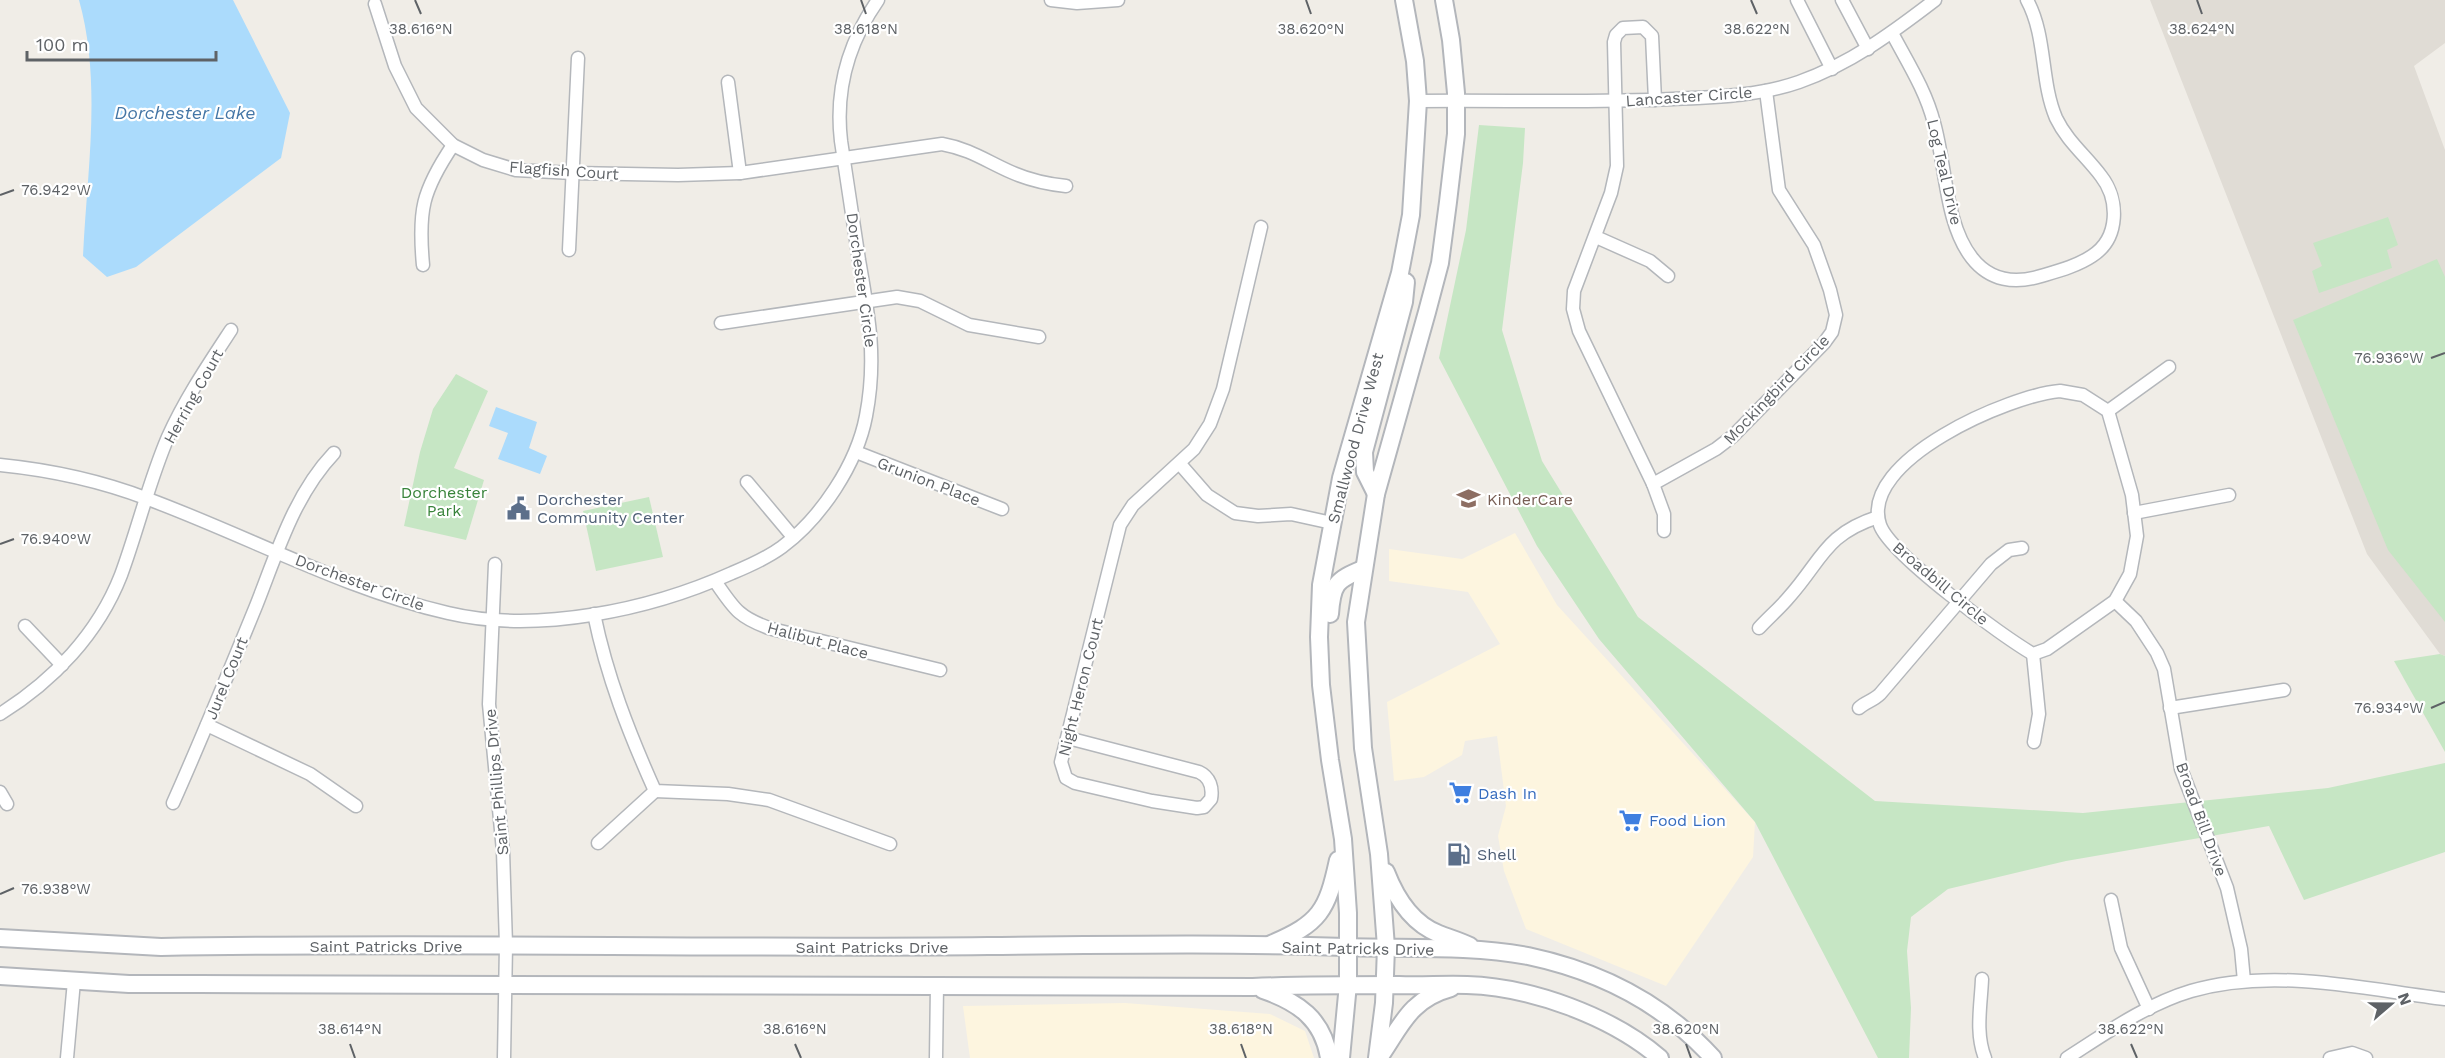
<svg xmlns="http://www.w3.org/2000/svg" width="2445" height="1058" viewBox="0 0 2445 1058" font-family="'Work Sans',sans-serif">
<rect width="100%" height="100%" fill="#f0ede7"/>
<g fill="#fdf5df">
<path d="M1515 533 1557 605 1755 822 1753 857 1666 986 1526 929 1504 871 1498 836 1506 806 1497 736 1465 741 1462 755 1424 777 1394 781 1387 702 1500 644 1468 592 1389 581V549L1462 559Z"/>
<path d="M1125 1003 1270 1014 1305 1031 1314 1058H970L963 1006Z"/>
</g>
<path fill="#e0dcd5" d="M2150 0H2445V43L2414 66 2445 150V656L2440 654 2367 554Z"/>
<g fill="#c6e6c4">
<path d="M1479 125 1525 128 1523 163 1502 330 1542 461 1638 617 1875 801 2083 813 2328 788 2445 763V852L2304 900 2269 826 2066 861 1948 889 1911 917 1907 951 1911 1008 1909 1058H1878L1755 822 1599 639 1537 546 1439 358 1466 230Z"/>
<path d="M2388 217 2398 245 2387 250 2392 268 2319 293 2312 271 2322 266 2313 243Z"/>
<path d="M2437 259 2445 277V622L2388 550 2293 320Z"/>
<path d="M456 374 488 391 454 468 484 480 466 540 404 526 420 452 433 409Z"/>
<path d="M649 497 663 557 596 571 583 511Z"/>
<path d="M2440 654 2445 656V752L2394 661Z"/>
</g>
<g fill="#abdbfc">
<path d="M79 0H233L290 113 281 158 136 267 107 277 83 256C87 171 102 82 79 0Z"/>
<path d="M496 407 537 422 529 448 547 456 540 474 498 459 508 433 489 426Z"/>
</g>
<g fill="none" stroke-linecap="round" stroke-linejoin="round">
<defs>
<g id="minor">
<path d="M1051 0 1077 3 1118 0"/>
<path d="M1797 0 1832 69"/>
<path d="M1842 0 1868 49"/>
<path d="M375 4 395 66 416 108 453 145 483 160 516 170 573 173 678 175 740 173 942 144C970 149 986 161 1011 172 1029 180 1047 184 1066 186"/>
<path d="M1892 33C1908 63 1926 91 1934 123 1946 165 1945 224 1972 258 1990 281 2015 284 2041 276 2058 271 2077 266 2092 256 2120 238 2119 199 2101 176 2086 156 2067 141 2056 118 2040 80 2047 37 2027 0"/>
<path d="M728 82 740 173"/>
<path d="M1655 100 1652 36 1643 27 1623 28 1616 35 1614 42 1617 166 1611 193 1574 291 1573 309 1579 331 1653 484 1716 449 1733 436 1824 343 1832 332 1836 315 1830 290 1814 245 1779 190 1766 91"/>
<path d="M1418 101C1503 100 1588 103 1673 99 1715 97 1759 96 1799 82 1850 64 1892 33 1935 0"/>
<path d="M1596 237 1650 261 1668 276"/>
<path d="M569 250 578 58"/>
<path d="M423 265C418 211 422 191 453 145"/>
<path d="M721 323 897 297 920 301 969 325 1039 337"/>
<path d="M2060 391 2083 395 2108 411 2132 495 2137 536 2130 574 2115 601 2047 649 2033 654C2003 637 1890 554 1880 525 1858 460 2011 395 2060 391Z"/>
<path d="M2108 411 2169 367"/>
<path d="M856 452 1002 509"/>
<path d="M1180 464 1207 495 1235 513 1258 516 1291 514 1332 523"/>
<path d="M0 465C50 470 101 481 148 499 248 536 344 589 448 613 537 634 650 610 732 573 749 566 767 558 782 547 821 518 857 464 866 416 877 359 869 317 859 260 853 220 847 181 841 141 835 90 848 43 878 0"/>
<path d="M747 482 793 537"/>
<path d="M1653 484 1664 514V531"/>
<path d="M2134 513 2229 495"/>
<path d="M495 564 489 704 503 851 506 945 504 1058"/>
<path d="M715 581C734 609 739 618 772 629L940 670"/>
<path d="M2115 601 2136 621 2157 653 2164 669 2181 769 2227 888 2241 949 2244 981"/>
<path d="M594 614C607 677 629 733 655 791L728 794 769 800 890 844"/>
<path d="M25 626 62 665"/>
<path d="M1759 628C1769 617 1780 608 1789 597 1822 560 1825 534 1878 517"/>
<path d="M2033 654 2039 714 2034 742"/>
<path d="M1859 708C1865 702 1873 701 1880 694L1991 564 2009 550 2022 548"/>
<path d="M2170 708 2284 690"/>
<path d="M0 714C53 681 98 634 121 575 138 529 149 481 168 437 185 399 208 365 231 330"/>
<path d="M207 725 310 774 356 806"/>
<path d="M1068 738 1199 772C1210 777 1213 788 1211 799L1204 807 1197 808 1152 801 1075 783 1066 778 1061 762 1120 525 1133 505 1194 449 1210 424 1223 389 1261 227"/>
<path d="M0 792 7 804"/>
<path d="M173 803C202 738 229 672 256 606 277 553 294 495 334 453"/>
<path d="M598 843 655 791"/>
<path d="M2111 900 2121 948 2149 1009"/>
<path d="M1982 979C1981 1005 1975 1033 1985 1058"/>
<path d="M67 1058 74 981"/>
<path d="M936 1058 937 985"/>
<path d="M2067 1058C2106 1033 2147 1004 2191 991 2273 967 2363 989 2445 999"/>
<path d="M2330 1058 2352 1053 2366 1058"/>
</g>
<g id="secondary">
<path d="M1376 494 1365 472 1364 452 1404 302 1406 282"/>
<path d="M1330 614C1332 584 1336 580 1363 569"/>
<path d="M1386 872C1396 898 1411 923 1439 934 1449 938 1460 941 1470 946"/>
<path d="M0 938 161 947C436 942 712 949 988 946 1107 945 1227 943 1346 947 1406 949 1469 945 1528 956 1599 971 1664 1004 1713 1058"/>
<path d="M1271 944C1320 923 1327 911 1338 860"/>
<path d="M0 976 129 984H199L1253 987C1302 985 1350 985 1399 985 1422 986 1445 984 1467 985 1531 987 1611 1016 1660 1058"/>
<path d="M1263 990C1298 1002 1323 1019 1329 1058"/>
<path d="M1341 1058 1348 984V913L1343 839 1330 760 1321 685 1319 637 1321 585 1341 478 1400 273 1411 215 1418 101 1415 61 1404 0"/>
<path d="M1377 1058 1384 1003 1386 947 1379 854 1363 748 1356 622 1376 494 1427 312 1440 263 1448 202 1456 134V93L1451 40 1444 0"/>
<path d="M1379 1058C1401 1026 1410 999 1451 988"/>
</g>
</defs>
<use href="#minor" stroke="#b4b7bb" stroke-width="15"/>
<use href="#secondary" stroke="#b3b6bb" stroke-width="20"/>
<use href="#minor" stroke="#fff" stroke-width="12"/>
<use href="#secondary" stroke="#fff" stroke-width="16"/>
</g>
<path fill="none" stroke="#5e6266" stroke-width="2" d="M415 0 421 14M861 0 866 14M1306 0 1311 14M1751 0 1757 14M2197 0 2202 14M0 195 14 190M2431 358 2445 353M0 544 14 539M2431 708 2445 702M0 894 14 888M350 1044 355 1058M795 1044 801 1058M1241 1044 1246 1058M1686 1044 1691 1058M2131 1044 2137 1058"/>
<defs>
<symbol id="school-bare" viewBox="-9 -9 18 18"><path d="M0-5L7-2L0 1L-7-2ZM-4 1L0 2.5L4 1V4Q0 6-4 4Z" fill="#8d6e63" stroke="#fff" stroke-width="2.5" paint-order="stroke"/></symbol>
<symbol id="civic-bare" viewBox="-9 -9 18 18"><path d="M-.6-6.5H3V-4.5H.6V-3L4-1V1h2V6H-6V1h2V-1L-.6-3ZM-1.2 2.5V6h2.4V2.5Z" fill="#5c6f8a" stroke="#fff" stroke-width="2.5" paint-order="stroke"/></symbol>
<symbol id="supermarket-bare" viewBox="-9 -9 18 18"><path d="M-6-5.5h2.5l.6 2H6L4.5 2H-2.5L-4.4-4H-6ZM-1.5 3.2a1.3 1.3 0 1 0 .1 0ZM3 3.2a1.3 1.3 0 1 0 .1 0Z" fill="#3f7fe0" stroke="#fff" stroke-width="2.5" paint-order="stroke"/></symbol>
<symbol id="fuel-bare" viewBox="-9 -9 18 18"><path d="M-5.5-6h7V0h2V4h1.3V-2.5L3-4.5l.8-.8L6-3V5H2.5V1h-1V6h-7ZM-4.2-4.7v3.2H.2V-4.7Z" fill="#5c6f8a" stroke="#fff" stroke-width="2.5" paint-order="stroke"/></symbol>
</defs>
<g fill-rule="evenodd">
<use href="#school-bare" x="1452" y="482" width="33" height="33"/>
<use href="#civic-bare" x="502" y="492" width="33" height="33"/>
<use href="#supermarket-bare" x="1444" y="776" width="33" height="33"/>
<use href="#supermarket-bare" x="1614" y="804" width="33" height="33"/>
<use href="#fuel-bare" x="1442" y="838" width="33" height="33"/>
</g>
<g text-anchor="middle" stroke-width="4.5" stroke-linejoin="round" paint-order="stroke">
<g font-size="16" fill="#5e6266" stroke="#fff">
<text transform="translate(1689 96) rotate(-4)" y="6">Lancaster Circle</text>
<text transform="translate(564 170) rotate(4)" y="6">Flagfish Court</text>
<text transform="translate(1945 172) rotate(77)" y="6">Log Teal Drive</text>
<text transform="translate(862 280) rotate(82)" y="6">Dorchester Circle</text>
<text transform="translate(1776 389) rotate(-46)" y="6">Mockingbird Circle</text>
<text transform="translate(193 396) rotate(-61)" y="6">Herring Court</text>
<text transform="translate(1355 438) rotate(-75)" y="6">Smallwood Drive West</text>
<text transform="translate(929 481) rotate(21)" y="6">Grunion Place</text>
<text transform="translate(360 582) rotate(20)" y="6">Dorchester Circle</text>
<text transform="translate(1941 583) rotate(40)" y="6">Broadbill Circle</text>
<text transform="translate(818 640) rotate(15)" y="6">Halibut Place</text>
<text transform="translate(226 678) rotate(-68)" y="6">Jurel Court</text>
<text transform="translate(1080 687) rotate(-76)" y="6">Night Heron Court</text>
<text transform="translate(496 782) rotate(-95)" y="6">Saint Phillips Drive</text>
<text transform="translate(2202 819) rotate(70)" y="6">Broad Bill Drive</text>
<text x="386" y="952">Saint Patricks Drive</text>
<text x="872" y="953">Saint Patricks Drive</text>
<text transform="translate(1358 948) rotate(1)" y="6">Saint Patricks Drive</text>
</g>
<g font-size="16" fill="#38833a" stroke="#fff">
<text x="444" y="498">Dorchester<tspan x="444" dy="18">Park</tspan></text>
</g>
<g font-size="16" fill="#4e5e75" stroke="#fff" text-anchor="start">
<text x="537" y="505">Dorchester<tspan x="537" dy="18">Community Center</tspan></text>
<text x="1477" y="860">Shell</text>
</g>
<g font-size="16" fill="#785e54" stroke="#fff" text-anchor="start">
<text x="1487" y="505">KinderCare</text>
</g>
<g font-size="16" fill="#366cbe" stroke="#fff" text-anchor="start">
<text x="1478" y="799">Dash In</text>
<text x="1649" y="826">Food Lion</text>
</g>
<g font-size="18" font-style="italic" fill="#4476a6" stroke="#fff">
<text x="185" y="119">Dorchester Lake</text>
</g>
</g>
<g font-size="15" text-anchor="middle" fill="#5e6266" stroke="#fff" stroke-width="4.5" stroke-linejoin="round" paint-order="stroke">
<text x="421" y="34">38.616°N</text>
<text x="866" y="34">38.618°N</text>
<text x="1311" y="34">38.620°N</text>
<text x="1757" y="34">38.622°N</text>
<text x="2202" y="34">38.624°N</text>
<text x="56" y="195">76.942°W</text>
<text x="2389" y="363">76.936°W</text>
<text x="56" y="544">76.940°W</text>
<text x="2389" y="713">76.934°W</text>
<text x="56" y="894">76.938°W</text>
<text x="350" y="1034">38.614°N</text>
<text x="795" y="1034">38.616°N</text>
<text x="1241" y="1034">38.618°N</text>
<text x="1686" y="1034">38.620°N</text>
<text x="2131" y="1034">38.622°N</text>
</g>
<g transform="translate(2391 1004) rotate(70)" stroke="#ffffff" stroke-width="4.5" paint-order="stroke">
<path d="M0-4.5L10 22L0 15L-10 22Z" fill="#5e6266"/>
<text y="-9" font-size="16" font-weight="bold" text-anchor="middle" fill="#5e6266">N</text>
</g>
<path d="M27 51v9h189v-9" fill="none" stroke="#5e6266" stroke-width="3"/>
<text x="36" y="51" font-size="18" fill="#5e6266" stroke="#ffffff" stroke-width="4.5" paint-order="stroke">100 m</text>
</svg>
